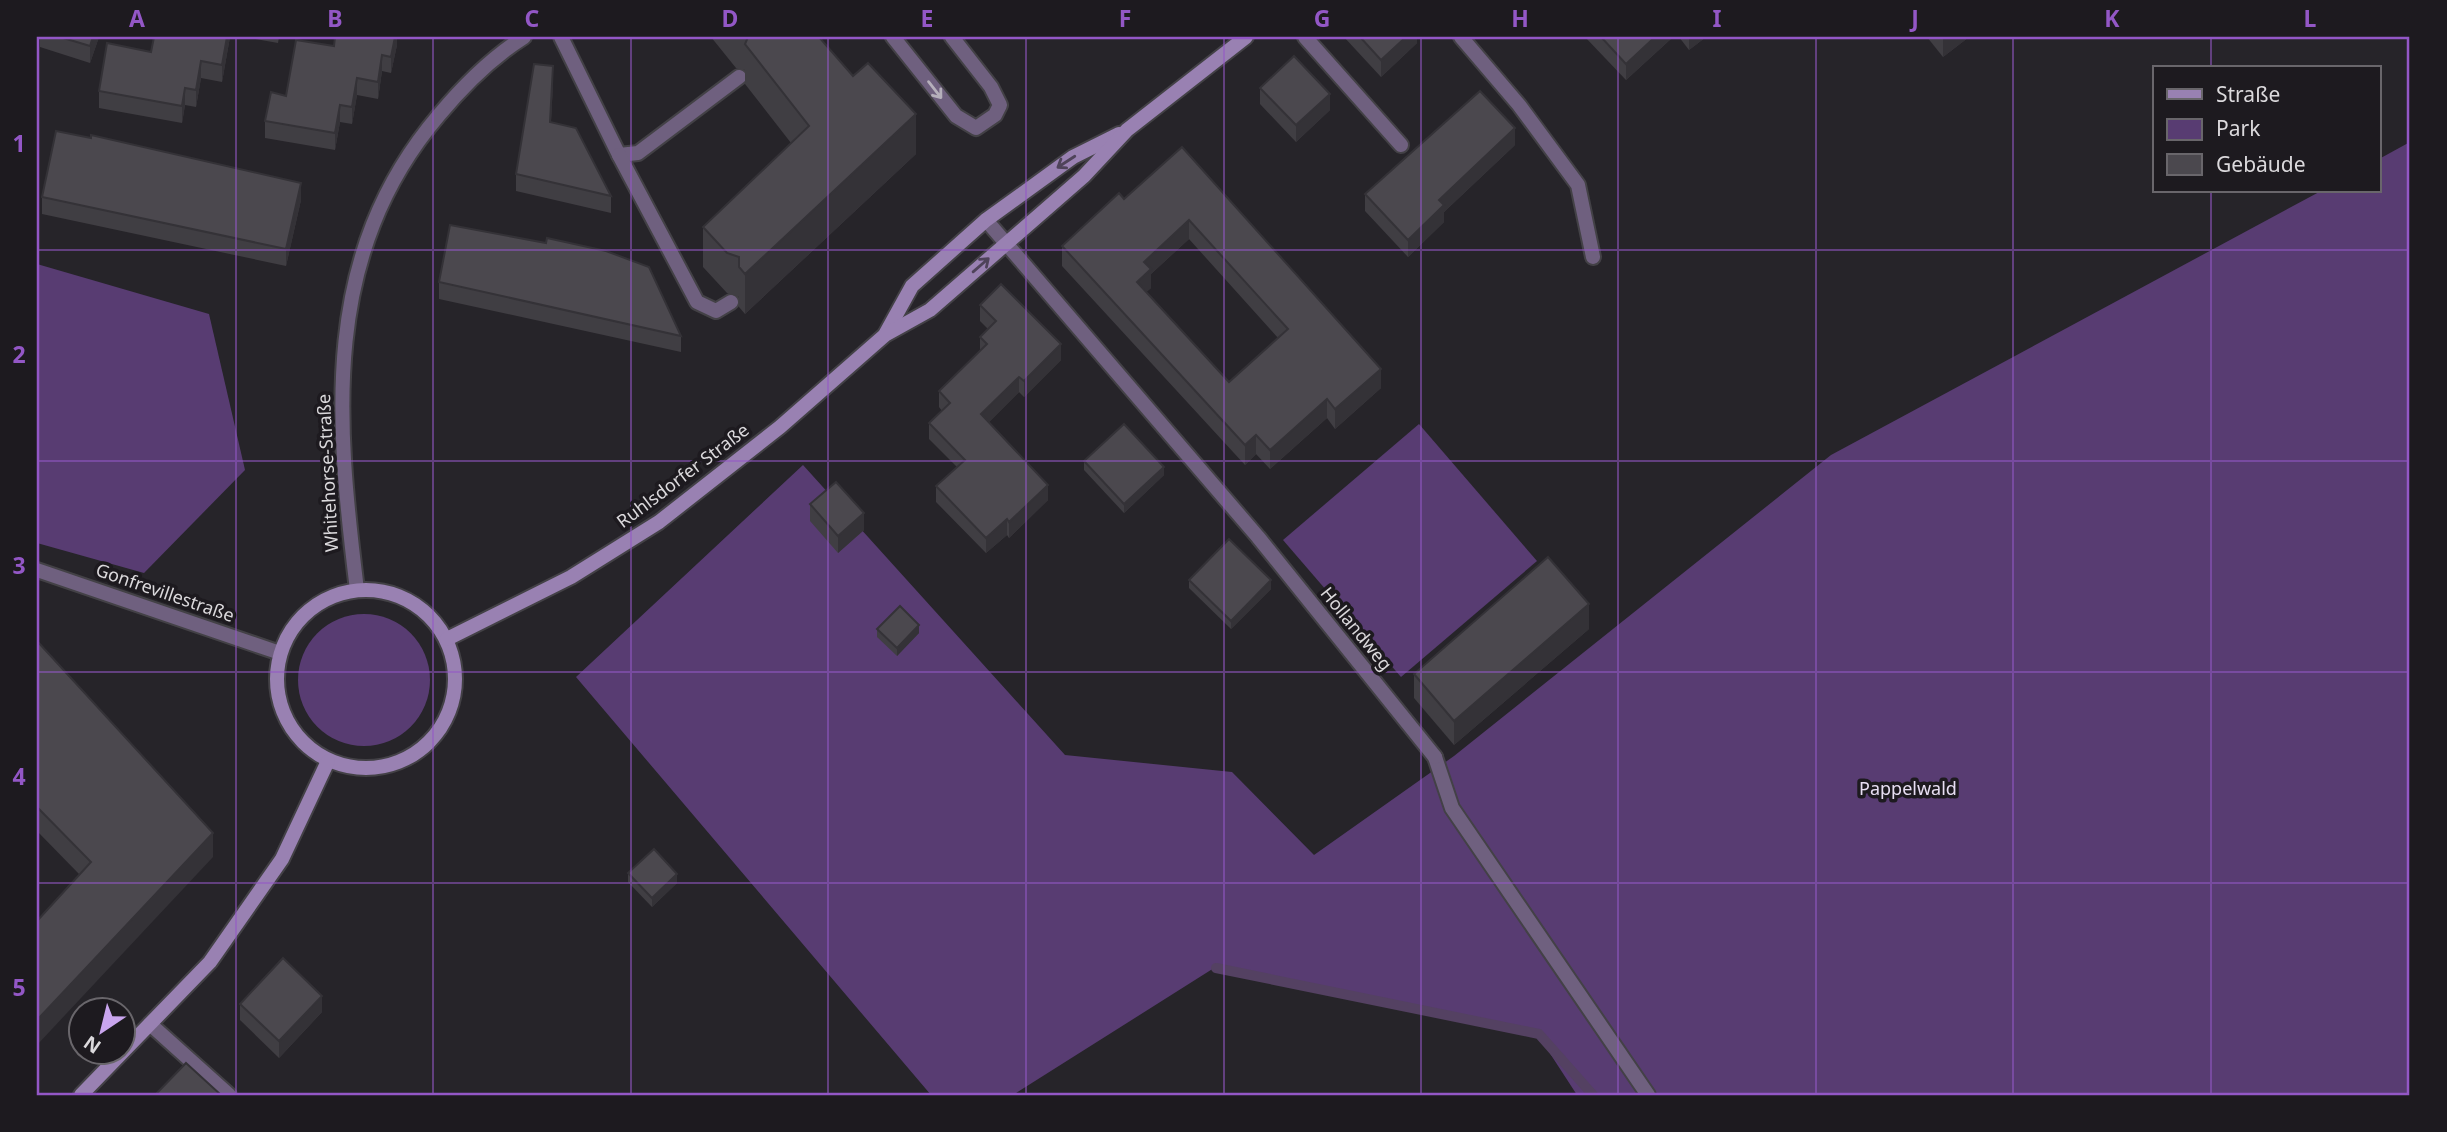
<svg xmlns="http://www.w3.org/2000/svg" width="2447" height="1132" viewBox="0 0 2447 1132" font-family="'Noto Sans',sans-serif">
<rect width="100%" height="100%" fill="#262429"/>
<g fill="#583c72">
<path d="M2410 142V1095H1577L1538 1035 1214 968 1013 1095H931L576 677 803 465 1065 755 1232 772 1314 855 1454 756 1831 455 2321 191H2379V159Z"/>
<path d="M37 264 209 314 245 470 144 573 37 543Z"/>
<path d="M1419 424 1537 561 1401 677 1283 540Z"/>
<circle cx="364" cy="680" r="66"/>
</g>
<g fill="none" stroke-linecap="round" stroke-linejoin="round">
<path stroke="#544162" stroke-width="10" d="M1216 968 1539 1034 1593 1095"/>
<defs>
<g id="service">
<path d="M561 37 619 155 638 153 739 77"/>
<path d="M1305 37 1401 145"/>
<path d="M1461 37 1519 105 1578 185 1593 257"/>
<path d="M619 155 697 302 716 311 731 302"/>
<path d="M1435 757 1452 808 1648 1095"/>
<path d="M150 1024 229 1095"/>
</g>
<g id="minor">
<path d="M893 37 956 116 976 128 995 115 1000 105 991 87 952 37"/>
<path d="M986 220 1258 537 1435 757"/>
<path d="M357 590C336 420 320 255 439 115 464 85 491 58 524 37"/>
</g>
<path id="tertiary" d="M37 570 280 653"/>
<g id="secondary">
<path d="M886 333 912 286 986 220 1073 157 1119 134"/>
<circle cx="366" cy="679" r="89"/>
<path d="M447 639 571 577 659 522 780 427 885 335 930 310 1084 176 1127 130 1246 37"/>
<path d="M81 1095 210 962 282 859 328 761"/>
</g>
</defs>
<use href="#service" stroke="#434146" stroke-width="18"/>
<use href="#minor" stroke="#434146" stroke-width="18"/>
<use href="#tertiary" stroke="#434146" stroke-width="18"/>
<use href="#secondary" stroke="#434146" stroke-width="18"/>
<use href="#service" stroke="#6f607f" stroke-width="14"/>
<use href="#minor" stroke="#6f607f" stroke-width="14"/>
<use href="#tertiary" stroke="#6f607f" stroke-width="14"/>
<use href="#secondary" stroke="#9981b2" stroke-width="14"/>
</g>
<g fill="#403e43" fill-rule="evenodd">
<path d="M40 37H99L90 63 40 47Z"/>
<path d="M154 37H230L222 82 201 78 196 107 185 105 182 123 99 108V91L151 52Z"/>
<path d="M245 37H279L278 43Z"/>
<path d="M397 37V45L391 73 382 71 378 99 357 95 352 124 340 122 335 150 265 138V121L286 96 334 46Z"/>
<path d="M711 37H819L916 154 745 314 739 307V297L727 293 703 267V227L791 143 745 84V70L736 68Z"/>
<path d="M1344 37H1417V43L1381 77Z"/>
<path d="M1585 37H1673L1626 80Z"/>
<path d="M1679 37H1706L1689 50Z"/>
<path d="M1927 37H1969L1943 57Z"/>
<path d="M553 83 551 122 611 196V213L516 191V174Z"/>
<path d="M1260 88 1330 110 1296 142 1260 104Z"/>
<path d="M1515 145 1444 212V222L1408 257 1365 211V194Z"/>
<path d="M1182 147 1381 388 1335 429 1327 418 1270 469 1256 454 1245 465 1062 266V246L1124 199ZM1189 239 1278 338 1229 382 1146 292 1151 288V274Z"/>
<path d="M42 197 301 200 286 266 42 214Z"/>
<path d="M439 282 681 336V352L439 299Z"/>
<path d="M980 305 1061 360 1024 397 1019 392 989 422 1048 500 1009 538 1007 535 986 553 936 502V486L957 467 929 439V423L942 411 939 407V391L980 350V337L988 329 980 321Z"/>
<path d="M1084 461 1164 475 1124 513 1084 470Z"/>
<path d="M810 504 864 530 838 553 810 521Z"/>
<path d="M1189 580 1271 589 1231 629 1189 588Z"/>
<path d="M877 629 919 633 897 656 877 637Z"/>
<path d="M1589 629 1454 745 1414 698V674Z"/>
<path d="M37 641 213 857 80 875 37 831Z"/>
<path d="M628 873 677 883 652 907 628 882Z"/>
<path d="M240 1004 322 1012 279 1058 240 1020Z"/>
</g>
<g fill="#343237">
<path d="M93 37H99L90 63V46Z"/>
<path d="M227 37H230L222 82V65Z"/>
<path d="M395 37H397V45L391 73V57Z"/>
<path d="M1406 37H1417V43L1381 77V60Z"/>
<path d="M1655 37H1673L1626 80V64Z"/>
<path d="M1689 37H1706L1689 50Z"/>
<path d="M1943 37H1969L1943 57Z"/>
<path d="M382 55V71L378 99V82Z"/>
<path d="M201 61V78L196 107V90Z"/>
<path d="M553 66V83L550 138V122Z"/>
<path d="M357 78V95L352 124V107Z"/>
<path d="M185 88V105L182 123V106Z"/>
<path d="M1330 94V110L1296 142V125Z"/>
<path d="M340 105V122L335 150V133Z"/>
<path d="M916 114V154L745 314V274Z"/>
<path d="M1515 128V145L1444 212V222L1408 257V240L1439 200Z"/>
<path d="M301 183V200L286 266V249Z"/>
<path d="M1189 220V239L1151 274V288L1137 301V282L1144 262Z"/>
<path d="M1061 344V360L1024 397V381Z"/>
<path d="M1381 369V388L1335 429V409Z"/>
<path d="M1019 377V392L981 430V414Z"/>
<path d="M1327 399V418L1270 469V450Z"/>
<path d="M1256 435V454L1245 465V445Z"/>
<path d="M1164 467V475L1124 513V504Z"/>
<path d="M1048 485V500L1009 538V522Z"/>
<path d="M864 513V530L838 553V536Z"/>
<path d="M1007 519V535L986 553V538Z"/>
<path d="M1271 580V589L1231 629V621Z"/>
<path d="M1589 604V629L1454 745V721Z"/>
<path d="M919 625V633L897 656V648Z"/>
<path d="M213 833V857L37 1045V1020Z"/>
<path d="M677 874V883L652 907V898Z"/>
<path d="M322 996V1012L279 1058V1041Z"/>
</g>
<g fill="#4b484e" stroke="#343237" stroke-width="2" fill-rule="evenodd">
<path d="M60 37H93L90 46Z"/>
<path d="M154 37H227L222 65 201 61 196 90 185 88 182 106 99 91 107 43 151 52Z"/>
<path d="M335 37H395L391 57 382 55 378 82 357 78 352 107 340 105 335 133 265 121 271 92 286 96 296 40 334 46Z"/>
<path d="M748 37H819L853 76 868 63 916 114 745 274 739 267V257L727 253 703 227 809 126 745 44Z"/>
<path d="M1360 37H1406L1381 60Z"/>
<path d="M1601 37H1655L1626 64Z"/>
<path d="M1294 56 1330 94 1296 125 1260 88Z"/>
<path d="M534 64 553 66 550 122 576 128 611 196 516 174Z"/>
<path d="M1480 91 1515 128 1439 200 1444 205 1408 240 1365 194Z"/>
<path d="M56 131 91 138V135L301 183 286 249 42 197Z"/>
<path d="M1182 147 1381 369 1335 409 1327 399 1270 450 1256 435 1245 445 1062 246 1119 193 1124 199ZM1189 220 1288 329 1229 382 1137 282 1151 269 1144 262Z"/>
<path d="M450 225 546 243 547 238 606 251 649 267 681 336 439 282Z"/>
<path d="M1001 284 1061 344 1024 381 1019 377 981 414 1048 485 1009 522 1007 519 986 538 936 486 965 460 929 423 950 403 939 391 987 344 980 337 996 321 980 305Z"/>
<path d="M1124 424 1164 467 1124 504 1084 461Z"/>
<path d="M836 482 864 513 838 536 810 504Z"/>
<path d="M1229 539 1271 580 1231 621 1189 580Z"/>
<path d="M1548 557 1589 604 1454 721 1414 674Z"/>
<path d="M900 606 919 625 897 648 877 629Z"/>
<path d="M37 641 213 833 37 1020V921L91 862 37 807Z"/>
<path d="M654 849 677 874 652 898 628 873Z"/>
<path d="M283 958 322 996 279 1041 240 1004Z"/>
<path d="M186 1063 221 1095H155Z"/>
</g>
<defs><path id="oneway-shaft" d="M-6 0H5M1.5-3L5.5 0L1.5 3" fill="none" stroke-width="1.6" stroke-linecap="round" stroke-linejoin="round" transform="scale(1.75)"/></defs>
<use stroke="#b5afbb" href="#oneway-shaft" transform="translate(935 90) rotate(52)"/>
<g stroke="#4f435a">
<use href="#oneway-shaft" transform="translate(1066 162) rotate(147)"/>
<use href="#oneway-shaft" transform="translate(981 265) rotate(-41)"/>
</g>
<path fill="none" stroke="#9357c6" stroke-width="2" stroke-opacity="0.55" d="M236 37V1095M433 37V1095M631 37V1095M828 37V1095M1026 37V1095M1224 37V1095M1421 37V1095M1618 37V1095M1816 37V1095M2013 37V1095M2211 37V68M2211 191V1095M37 250H2410M37 461H2410M37 672H2410M37 883H2410"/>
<g text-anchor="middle" stroke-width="7" stroke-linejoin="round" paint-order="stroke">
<g font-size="18" fill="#dbd9dc" stroke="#1d1a1f">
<text transform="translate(328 473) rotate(-93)" y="6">Whitehorse-Straße</text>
<text transform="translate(683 476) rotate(-37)" y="6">Ruhlsdorfer Straße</text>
<text transform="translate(165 593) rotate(19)" y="6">Gonfrevillestraße</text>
<text transform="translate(1356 629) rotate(51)" y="6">Hollandweg</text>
</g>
<g font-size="18" fill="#e7def2" stroke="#1d1a1f">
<text x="1908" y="795">Pappelwald</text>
</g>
</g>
<rect width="2447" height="1132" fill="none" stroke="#1d1a1f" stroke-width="77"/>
<rect x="2153" y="66" width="228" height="126" fill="#1d1a1f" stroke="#69666b" stroke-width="2"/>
<rect x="2167" y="89" width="35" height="10" fill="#9981b2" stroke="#69666b" stroke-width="2"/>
<text x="2216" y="102" font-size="21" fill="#dbd9dc">Straße</text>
<rect x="2167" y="119" width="35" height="21" fill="#583c72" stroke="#69666b" stroke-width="2"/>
<text x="2216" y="136" font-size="21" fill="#dbd9dc">Park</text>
<rect x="2167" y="154" width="35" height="21" fill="#4b484e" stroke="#69666b" stroke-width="2"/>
<text x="2216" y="172" font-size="21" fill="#dbd9dc">Gebäude</text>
<g transform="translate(102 1031) rotate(215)"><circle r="33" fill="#1d1a1f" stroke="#69666b" stroke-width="2"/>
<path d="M0-5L12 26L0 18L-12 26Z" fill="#c9a5ee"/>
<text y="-10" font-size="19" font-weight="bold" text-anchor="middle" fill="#dbd9dc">N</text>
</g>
<rect x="38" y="38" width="2370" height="1056" fill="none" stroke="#9357c6" stroke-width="2.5"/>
<g font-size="23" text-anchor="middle" font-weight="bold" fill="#9357c6">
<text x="137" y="27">A</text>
<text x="335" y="27">B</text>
<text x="532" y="27">C</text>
<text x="730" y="27">D</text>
<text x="927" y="27">E</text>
<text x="1125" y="27">F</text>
<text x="1322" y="27">G</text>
<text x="1520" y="27">H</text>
<text x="1717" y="27">I</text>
<text x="1915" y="27">J</text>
<text x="2112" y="27">K</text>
<text x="2310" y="27">L</text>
<text x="19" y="152">1</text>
<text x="19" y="363">2</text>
<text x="19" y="574">3</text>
<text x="19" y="785">4</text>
<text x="19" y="996">5</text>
</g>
</svg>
